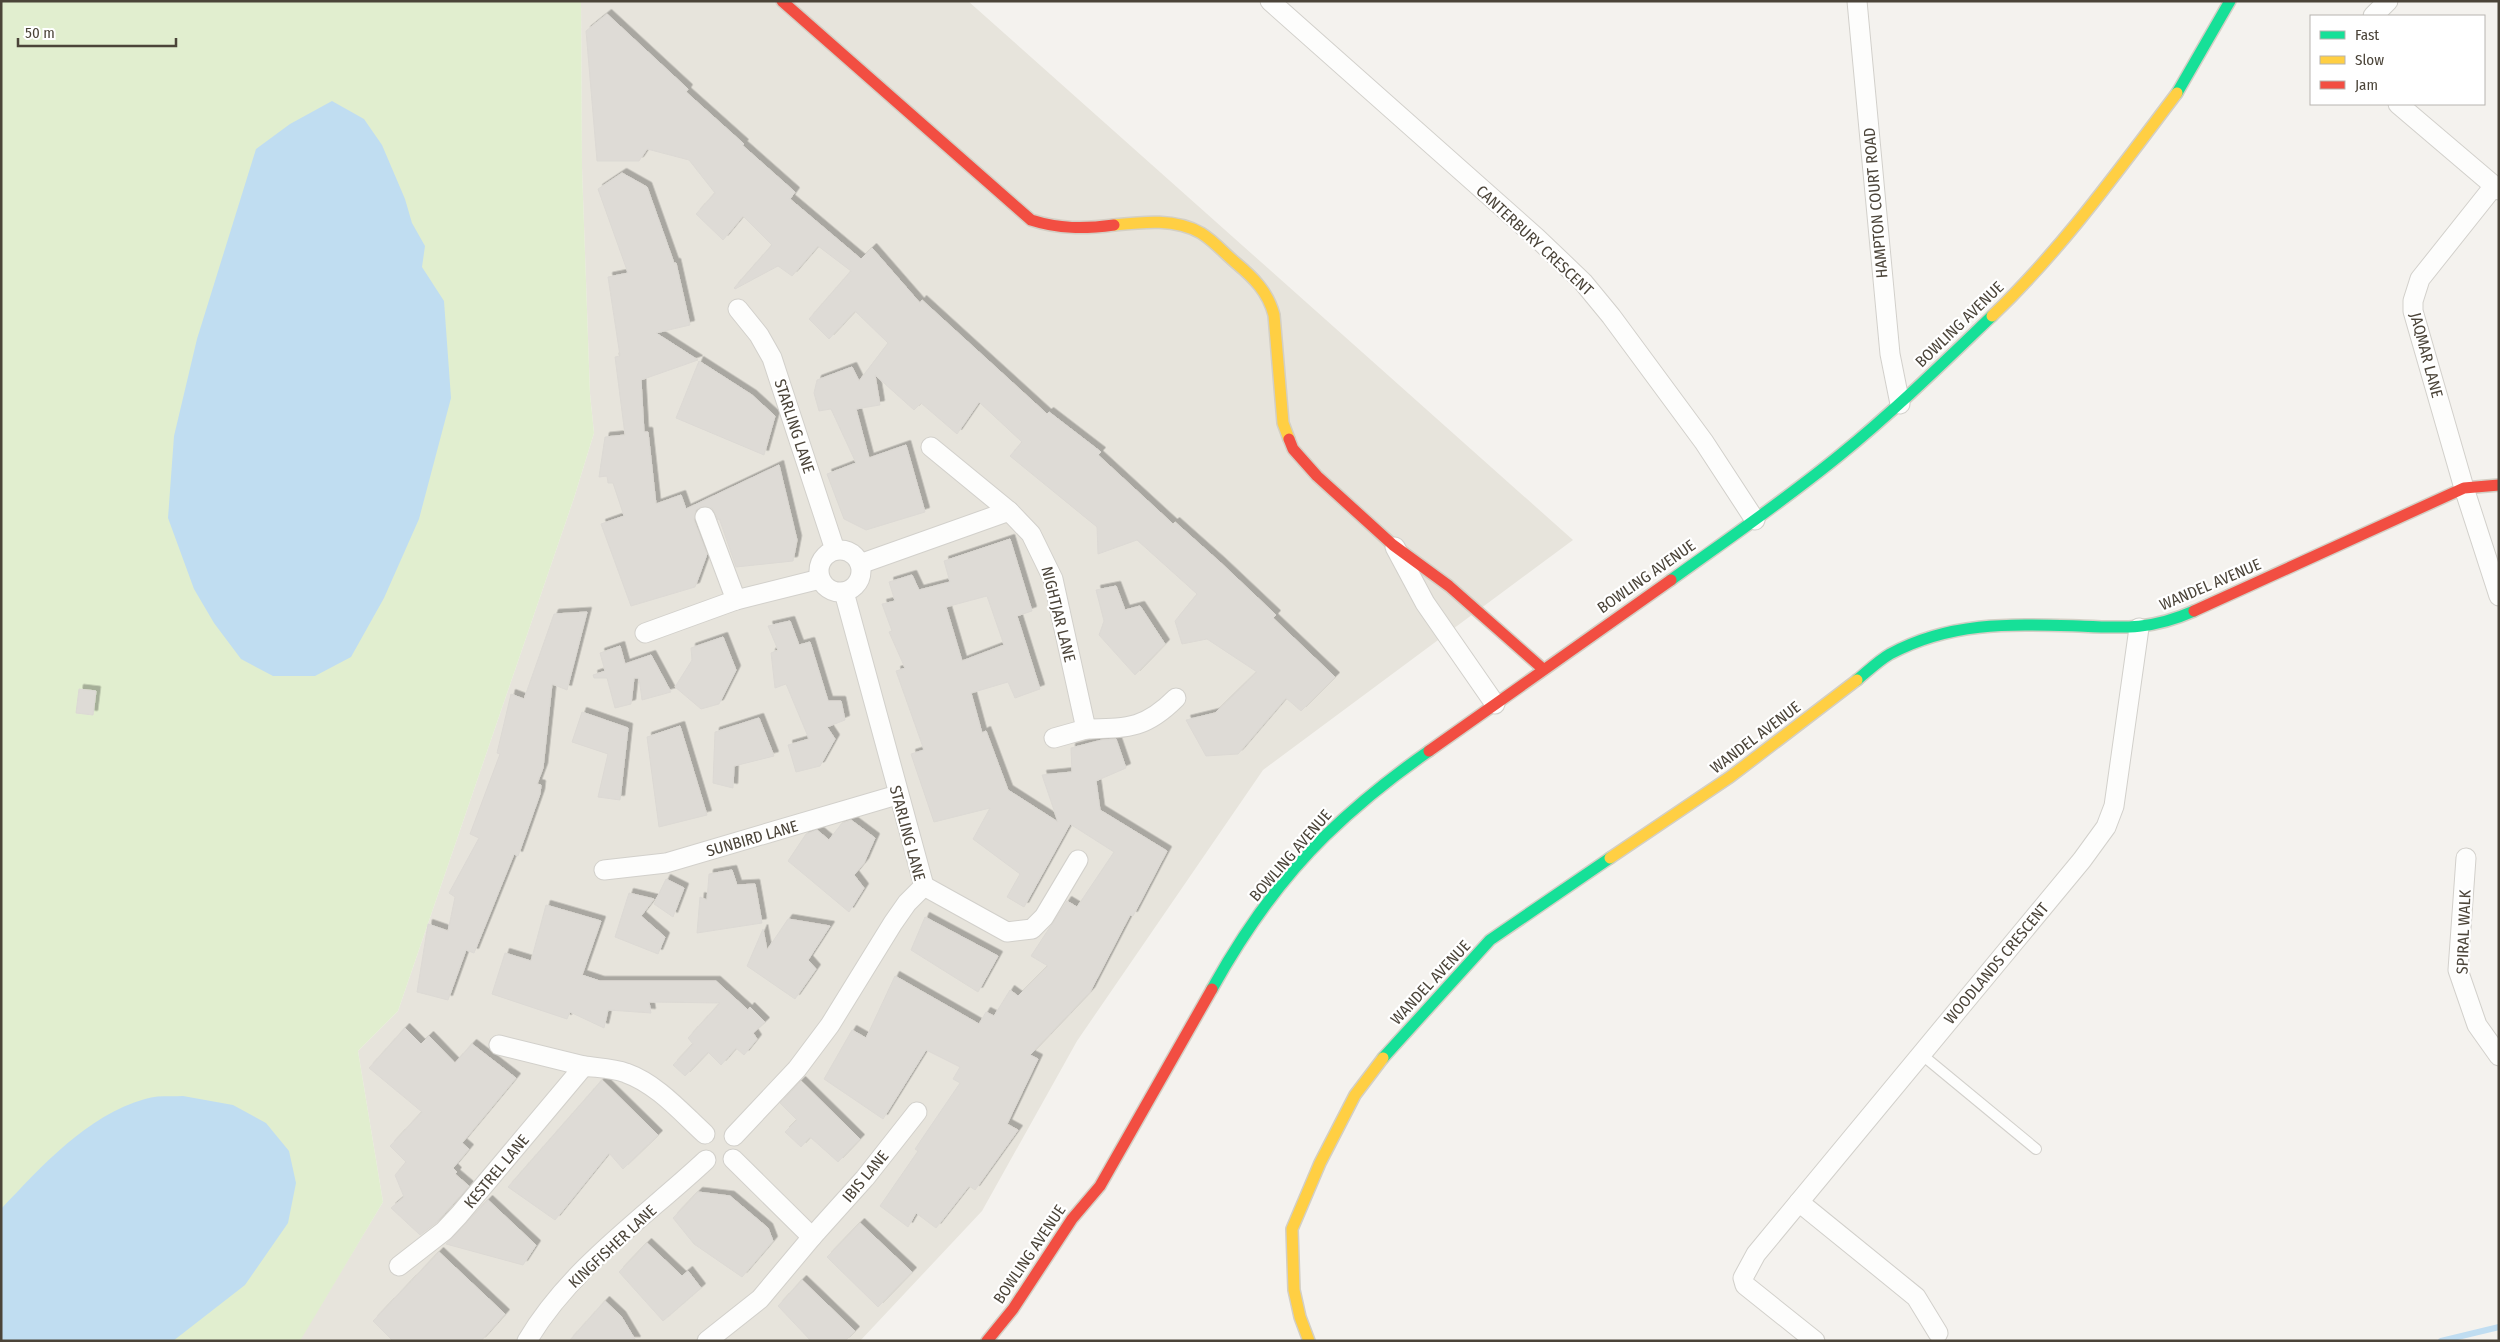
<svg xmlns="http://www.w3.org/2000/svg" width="2500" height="1342" viewBox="0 0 2500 1342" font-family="'Fira Sans Condensed',sans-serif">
<defs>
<filter id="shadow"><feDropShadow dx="4.5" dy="-4.5" stdDeviation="0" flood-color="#0004"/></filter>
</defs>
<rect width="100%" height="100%" fill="#f4f2ee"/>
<path fill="#e7e4dc" d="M581 1H968L1573 540 1263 770 1077 1041 982 1211 860 1341H299L383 1202 358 1051 398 1011 574 498 594 433 590 394 582 168Z"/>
<path fill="#e1eecf" d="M1 1H581L582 168 590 394 594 433 574 498 398 1011 358 1051 383 1202 300 1341H1Z"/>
<g fill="#c0ddf1">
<path d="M332 101 364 119 382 145 405 199 412 223 425 246 422 267 444 301 451 398 419 519 384 598 351 657 315 676H273L241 659 214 623 194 589 168 518 174 436 197 339 256 149 290 124Z"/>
<path d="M183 1096 233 1105 266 1123 289 1151 296 1183 288 1223 245 1285 173 1341H1V1209C42 1166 86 1116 145 1099 157 1095 171 1097 183 1096Z"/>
</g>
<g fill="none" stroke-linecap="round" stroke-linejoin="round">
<path stroke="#c0ddf1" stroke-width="6" d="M2441 1341 2499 1327"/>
</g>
<g fill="#dedbd6" stroke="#dcd9d4" fill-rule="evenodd" filter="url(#shadow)">
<path d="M607 14 688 89 686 92 744 144 742 145 795 192 790 199 861 259 872 248 920 303 922 300 1047 414 1049 412 1101 452 1098 455 1173 524 1175 522 1221 563 1276 615 1273 618 1335 677 1301 711 1286 698 1238 754 1206 756 1186 720 1215 713 1257 672 1207 639 1182 644 1175 621 1197 594 1137 540 1098 554 1097 527 1010 456 1022 442 979 402 957 434 921 403 914 410 875 375 880 405 856 409 869 458 906 445 925 512 866 530 844 519 827 474 856 463 831 409 819 411 814 393 817 380 852 367 859 381 888 343 855 311 829 339 809 319 851 271 818 246 792 276 778 266 735 289 734 288 772 245 743 216 723 240 696 214 715 193 689 160 647 149 639 161H597L586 31Z"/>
<path d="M622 173 647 187 674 263H676L690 325 656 333 698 360 641 380 644 432H648L656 504 681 495 686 509 779 465 797 540 793 561 736 567 719 518 718 520 712 508 701 507 696 510 694 520 707 554 695 587 631 606 601 524 624 516 613 483H608L607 476 599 477 605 437 625 435 615 357 620 356 608 277 628 273 598 189Z"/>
<path d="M699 361 752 395 775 416 764 455 676 418Z"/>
<path d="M1010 539 1032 611 1017 616 1040 689 1015 698 1008 682 971 693 982 733 986 731 1008 790 1058 822 1042 775 1072 772 1071 748 1102 740 1116 739 1126 768 1096 781 1100 810 1167 851 1133 916 1130 915 1090 992 1030 1055 1038 1059 1007 1124 1018 1130 975 1190 969 1186 936 1228 916 1213 908 1227 880 1206 918 1151 915 1149 960 1083 953 1079 960 1067 926 1050 883 1119 824 1079 852 1030 866 1038 895 976 979 1024 986 1012 994 1016 1010 990 1018 996 1048 966 1031 956 1067 901 1077 907 1114 852 1070 824 1024 907 1007 897 1020 874 973 839 990 808 934 822 911 754 924 750 896 671 905 668 889 632 892 631 882 604 895 601 889 582 912 575 919 590 950 582 944 561ZM987 596 1004 645 962 661 946 607Z"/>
<path d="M1116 586 1125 610 1140 606 1165 644 1135 675 1099 635 1104 621 1096 590Z"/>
<path d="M587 612 567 690 552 684 543 768 537 784 541 785 540 794 518 856 514 854 474 953 466 950 448 1000 417 992 428 924 448 931 455 897 449 893 479 838 470 834 500 754 497 753 511 694 524 699 554 614Z"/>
<path d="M790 621 799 645 810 642 828 701H841L845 720 827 727 835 739 820 766 796 772 788 745 809 739 786 684 775 688 771 653 778 650 768 626Z"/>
<path d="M723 637 736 670 719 704 701 709 675 687 692 660 691 648Z"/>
<path d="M620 646 625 664 651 655 671 692 642 700 639 678H634L631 704 615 708 607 678H594L593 675 605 671 600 653Z"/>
<path d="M79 689 96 691 93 715 76 713Z"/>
<path d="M582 712 628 728 620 800 598 797 608 754 572 742Z"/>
<path d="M759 718 774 756 734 766 733 788 713 783 715 732Z"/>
<path d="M680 726 707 815 659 827 647 737Z"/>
<path d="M851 820 875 838 864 863 854 875 864 888 849 912 788 861 806 834 817 830 829 840 842 823Z"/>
<path d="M732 870 737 885 755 884 762 923 697 933 700 897 707 900 709 874Z"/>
<path d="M666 879 684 888 673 917 654 904Z"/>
<path d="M629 893 654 899 641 916 665 937 658 954 615 937Z"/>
<path d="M546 905 601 921 582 975 600 981H716L748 1010 750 1007 765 1022 753 1033 757 1039 744 1055 736 1048 721 1065 708 1052 685 1076 673 1065 693 1044 688 1038 720 1003 649 1002 651 1013 608 1010 604 1028 570 1012 567 1019 492 994 505 953 531 961Z"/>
<path d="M925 917 998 956 978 992 911 950Z"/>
<path d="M788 919 830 926 808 960 816 969 795 999 747 966 763 929 767 950Z"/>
<path d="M405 1028 421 1044 429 1036 455 1063 472 1044 516 1078 462 1143 469 1149 453 1168 457 1172 455 1174 469 1186 436 1223 420 1235 391 1208 404 1197 395 1175 406 1162 390 1146 422 1112 369 1068Z"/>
<path d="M602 1080 658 1135 623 1169 609 1153 555 1220 508 1187Z"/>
<path d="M801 1081 860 1139 838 1162 810 1137 801 1147 785 1132 797 1120 780 1103Z"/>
<path d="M698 1192 730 1196 768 1228 773 1241 742 1277 694 1244 673 1218Z"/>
<path d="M488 1200 536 1245 523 1265 446 1244Z"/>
<path d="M860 1223 912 1272 878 1307 827 1257Z"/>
<path d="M647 1243 682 1276 688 1271 701 1288 663 1321 619 1272Z"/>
<path d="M439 1252 505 1314 481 1341H393L373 1321Z"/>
<path d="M802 1280 855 1331 845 1341H811L778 1306Z"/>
<path d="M605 1301 621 1316 636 1341H569Z"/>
</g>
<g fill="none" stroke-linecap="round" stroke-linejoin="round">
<defs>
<path id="lane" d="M1921 1054 2036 1149"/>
<g id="street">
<path d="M1270 1 1537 238 1583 282 1611 316 1704 442 1755 520"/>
<path d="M1857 1 1890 354 1900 404"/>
<path d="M2373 16 2388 1"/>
<path d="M2398 104 2499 190"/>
<path d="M2494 186 2420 279 2413 301V311L2464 488 2499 596"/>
<path d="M738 309 759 335 772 358 835 550"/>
<path d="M931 447 1009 511"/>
<path d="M705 517 736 600"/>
<path d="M1395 547 1425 603 1495 704"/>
<circle cx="840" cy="571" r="21"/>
<path d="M860 564 1009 511 1031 534 1053 579 1086 729C1128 728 1145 729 1176 698"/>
<path d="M645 633 736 600 820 579"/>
<path d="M1054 738 1086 729"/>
<path d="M2466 858 2458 970 2477 1025 2499 1056"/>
<path d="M604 870 666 863 897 795"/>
<path d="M924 886 1007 932 1032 929 1044 917 1078 860"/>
<path d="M584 1066C598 1068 613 1068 626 1073 657 1084 681 1112 705 1134"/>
<path d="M734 1136 797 1069 830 1025 893 923 907 903 924 886 844 592"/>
<path d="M1799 1202 1916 1297 1938 1333"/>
<path d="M812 1237 865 1178 917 1112"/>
<path d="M399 1266 444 1231 459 1215 584 1066 499 1045"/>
<path d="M527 1341C570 1268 645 1217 706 1160"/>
<path d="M707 1341 760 1299 812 1237 733 1159"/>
<path d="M1815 1341 1745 1285 1743 1278 1756 1254 2082 860 2106 827 2114 806 2139 628"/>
</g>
<g id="fast">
<path d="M2177 93 2230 1"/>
<path d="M1671 580C1728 539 1785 500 1840 455 1893 412 1942 364 1992 316"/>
<path d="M1857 680C1868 671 1878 661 1890 654 1951 621 2012 624 2079 626 2124 628 2151 630 2194 611"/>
<path d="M1212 989C1242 935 1281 879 1325 836 1357 805 1393 776 1429 751"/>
<path d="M1383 1058 1490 940 1610 858"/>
</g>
<g id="slow">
<path d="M1114 225C1142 222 1175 218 1201 233 1214 241 1224 253 1236 263 1254 278 1268 292 1274 315L1283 423 1289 439"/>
<path d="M1992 316C2062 249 2118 171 2177 93"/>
<path d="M1610 858 1730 777 1857 680"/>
<path d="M1309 1341 1300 1317 1294 1290 1292 1229 1320 1163 1355 1095 1383 1058"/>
</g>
<g id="jam">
<path d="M782 1 1031 220C1059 229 1084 229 1114 225"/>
<path d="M1289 439 1293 449 1317 476 1393 545 1449 586 1543 669"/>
<path d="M2194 611 2464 488 2499 485"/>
<path d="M1429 751 1671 580"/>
<path d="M987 1341 1013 1309 1072 1219 1100 1186 1212 989"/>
</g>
</defs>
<use href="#lane" stroke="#d2d0cb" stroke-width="12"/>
<use href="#street" stroke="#d2d0cb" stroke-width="21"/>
<use href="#fast" stroke="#d3cfc5" stroke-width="14"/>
<use href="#slow" stroke="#d3cfc5" stroke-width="14"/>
<use href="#jam" stroke="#d3cfc5" stroke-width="14"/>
<use href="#lane" stroke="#fdfdfc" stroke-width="10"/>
<use href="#street" stroke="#fdfdfc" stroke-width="19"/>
<use href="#fast" stroke="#16e098" stroke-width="11"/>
<use href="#slow" stroke="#ffcf43" stroke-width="11"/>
<use href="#jam" stroke="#f24e42" stroke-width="11"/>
</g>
<g text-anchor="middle" stroke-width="4.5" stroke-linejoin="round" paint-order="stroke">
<g font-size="16" fill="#4b4439" stroke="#fff">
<text transform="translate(1875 203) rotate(-95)" y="6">HAMPTON COURT ROAD</text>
<text transform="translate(1535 240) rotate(43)" y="6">CANTERBURY CRESCENT</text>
<text transform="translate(1959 324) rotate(-44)" y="6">BOWLING AVENUE</text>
<text transform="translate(2427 355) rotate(75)" y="6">JAQMAR LANE</text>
<text transform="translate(795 426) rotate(72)" y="6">STARLING LANE</text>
<text transform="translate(1646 576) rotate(-35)" y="6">BOWLING AVENUE</text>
<text transform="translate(2210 584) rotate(-23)" y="6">WANDEL AVENUE</text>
<text transform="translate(1059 614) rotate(76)" y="6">NIGHTJAR LANE</text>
<text transform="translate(1755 737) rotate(-37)" y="6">WANDEL AVENUE</text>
<text transform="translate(908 833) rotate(75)" y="6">STARLING LANE</text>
<text transform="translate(752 838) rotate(-16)" y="6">SUNBIRD LANE</text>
<text transform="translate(1290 855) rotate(-49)" y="6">BOWLING AVENUE</text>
<text transform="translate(2463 932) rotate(-88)" y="6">SPIRAL WALK</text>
<text transform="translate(1996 963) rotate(-50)" y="6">WOODLANDS CRESCENT</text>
<text transform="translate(1430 982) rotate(-47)" y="6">WANDEL AVENUE</text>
<text transform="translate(496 1171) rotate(-50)" y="6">KESTREL LANE</text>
<text transform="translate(865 1176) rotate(-50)" y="6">IBIS LANE</text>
<text transform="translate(612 1246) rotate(-43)" y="6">KINGFISHER LANE</text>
<text transform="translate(1029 1254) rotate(-56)" y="6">BOWLING AVENUE</text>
</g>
</g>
<rect width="2500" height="1342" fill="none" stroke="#4b4439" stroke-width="5"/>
<rect x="2310" y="15" width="175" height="90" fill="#ffffff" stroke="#b7b4b0"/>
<rect x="2320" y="31" width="25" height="8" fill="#16e098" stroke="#b7b4b0"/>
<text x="2355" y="40" font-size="15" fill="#4b4439">Fast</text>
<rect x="2320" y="56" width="25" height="8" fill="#ffcf43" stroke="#b7b4b0"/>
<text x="2355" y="65" font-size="15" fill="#4b4439">Slow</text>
<rect x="2320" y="81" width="25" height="8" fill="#f24e42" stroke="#b7b4b0"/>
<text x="2355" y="90" font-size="15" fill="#4b4439">Jam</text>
<path d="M18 38v8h158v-8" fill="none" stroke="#4b4439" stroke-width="2.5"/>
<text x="25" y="38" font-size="15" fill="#4b4439" stroke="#ffffff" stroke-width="4" paint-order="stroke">50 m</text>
</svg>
